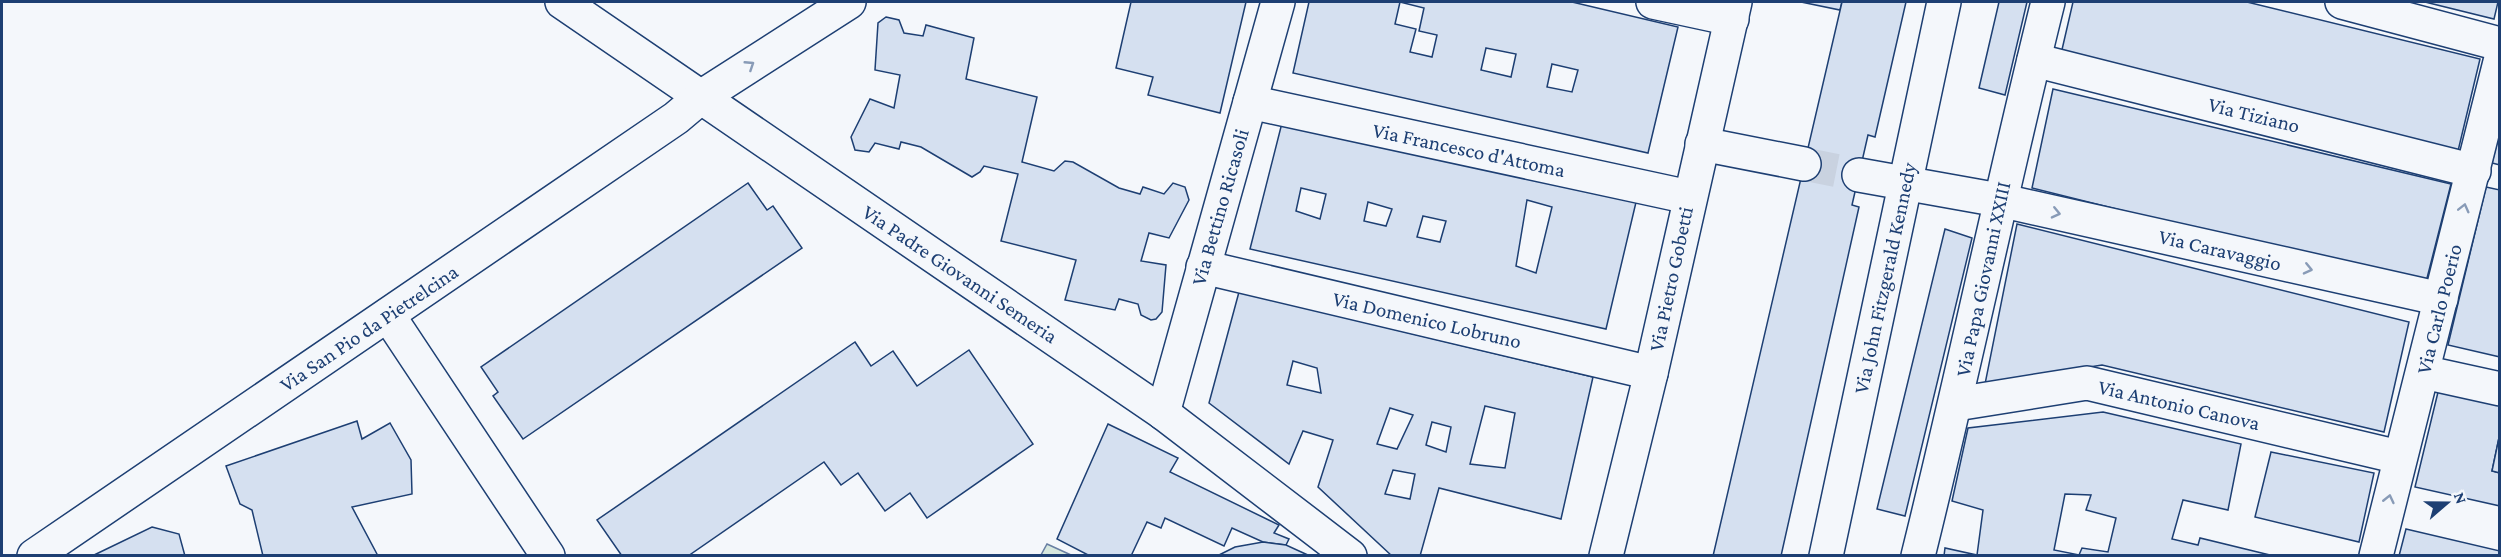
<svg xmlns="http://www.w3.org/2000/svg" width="2501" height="557" viewBox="0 0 2501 557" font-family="'Crimson Pro',serif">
<rect width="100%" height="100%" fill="#f4f7fb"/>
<path fill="#d7e8df" stroke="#687fa3" stroke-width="1.5" d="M1047 544 1071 555H1041Z"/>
<g fill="#d5e0f0" stroke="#1d3f73" stroke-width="1.5" fill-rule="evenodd">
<path d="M1131 2H1246L1220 113 1148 95 1153 77 1116 68Z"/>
<path d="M1309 2H1572L1678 27 1648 153 1293 73ZM1400 2 1424 8 1419 31 1437 35 1432 57 1410 52 1416 29 1395 24ZM1486 48 1516 54 1511 77 1481 70ZM1552 64 1578 70 1572 92 1547 87Z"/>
<path d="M1801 2H1842L1840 10Z"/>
<path d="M1842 2H1906L1875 137 1868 135 1852 205 1859 207 1781 556H1713Z"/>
<path d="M1999 2H2027L2005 95 1979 88Z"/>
<path d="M2073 2H2247L2480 59 2458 151 2061 54Z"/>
<path d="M2425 2H2498L2494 19Z"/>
<path d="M886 17 899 20 904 33 923 36 926 25 974 38 966 79 1037 97 1022 162 1054 171 1065 161 1073 162 1119 188 1140 194 1143 187 1164 194 1173 183 1185 187 1189 200 1169 238 1149 233 1141 261 1166 265 1162 312 1156 319 1151 320 1141 315 1138 304 1119 299 1115 310 1065 300 1076 260 1001 241 1018 174 984 166 980 172 972 177 921 147 901 142 899 149 875 143 869 152 855 150 851 137 870 99 894 108 900 75 875 70 878 23Z"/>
<path d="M2053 89 2451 184 2425 286 2032 188Z"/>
<path d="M1284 115 1637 198 1606 329 1250 249ZM1301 188 1326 194 1320 219 1296 211ZM1527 200 1552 207 1536 273 1516 266ZM1368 202 1392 209 1386 226 1364 221ZM1423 216 1446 221 1440 242 1417 237Z"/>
<path d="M2500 130V165L2492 163Z"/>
<path d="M748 183 767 210 773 206 802 248 523 439 493 396 498 392 481 367Z"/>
<path d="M2486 187 2500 190V357L2448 345Z"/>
<path d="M2017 224 2409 322 2384 432 2102 365 1985 384Z"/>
<path d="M1945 229 1972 238 1905 516 1877 509Z"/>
<path d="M1239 292 1593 377 1561 519 1439 488 1420 556H1392L1318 487 1333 440 1303 431 1289 464 1209 403ZM1293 361 1317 368 1321 393 1287 385ZM1485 406 1515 413 1505 468 1470 464ZM1390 408 1413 415 1397 449 1377 444ZM1432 422 1451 427 1446 452 1426 445ZM1393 470 1415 474 1410 499 1385 494Z"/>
<path d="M855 342 871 366 893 351 917 386 969 350 1033 444 927 518 910 493 885 511 858 473 841 485 824 462 688 556H622L597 520Z"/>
<path d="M2439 388 2500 402V433L2492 471 2500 473V506L2415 487Z"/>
<path d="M2103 412 2241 444 2228 510 2183 500 2172 539 2198 545 2200 538 2274 556H1944L1945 548 1977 555 1983 510 1952 501 1968 428ZM2065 494 2091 495 2086 510 2116 518 2108 552 2082 548 2079 555 2054 550Z"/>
<path d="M357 421 362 439 390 423 411 460 412 494 352 507 378 556H263L252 510 240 504 226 466Z"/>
<path d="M1108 424 1178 458 1170 472 1279 525 1274 533 1289 539 1286 545 1263 542 1232 528 1224 546 1165 518 1161 528 1147 522 1131 556H1090L1057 539Z"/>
<path d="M2500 433V473L2492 471Z"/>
<path d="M2271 452 2374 473 2359 542 2255 517Z"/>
<path d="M152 527 179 534 185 556H92Z"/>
<path d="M2406 529 2500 551V556H2399Z"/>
<path d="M1263 542 1286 545 1310 556H1217L1235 547Z"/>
</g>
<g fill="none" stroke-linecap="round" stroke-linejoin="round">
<path stroke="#c9d2e0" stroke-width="33" stroke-dasharray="33 16" stroke-linecap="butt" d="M1804 164 1859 175"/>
<defs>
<g id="minor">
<path d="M562 2 1163 413 1350 556"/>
<path d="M1653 2 1732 19"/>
<path d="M2342 2 2500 44"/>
<path d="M2034 60 2474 171"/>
<path d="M1250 102 1689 197"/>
<path d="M1702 144 1804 164"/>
<path d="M1859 175 1999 200 2441 299"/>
<path d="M1203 267 1651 373"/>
<path d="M388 315 548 556"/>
<path d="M2423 372 2500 389"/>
<path d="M1956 404 2087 383 2399 457"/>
<path d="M1163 413 1278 2"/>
<path d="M34 556 676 118 701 97 849 2"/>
<path d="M1826 556 1944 2"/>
<path d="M1918 556C1964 371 2002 186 2048 2"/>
<path d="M2376 556 2500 62"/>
</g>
<path id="tertiary" d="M1606 556 1651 373 1735 2"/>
</defs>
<use href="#minor" stroke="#1d3f73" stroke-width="36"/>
<use href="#tertiary" stroke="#1d3f73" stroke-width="36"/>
<use href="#minor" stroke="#f4f7fb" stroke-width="33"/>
<use href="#tertiary" stroke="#f4f7fb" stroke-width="33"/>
</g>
<defs><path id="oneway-chevron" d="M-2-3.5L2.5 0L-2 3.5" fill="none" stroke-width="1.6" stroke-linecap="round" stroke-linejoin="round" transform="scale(1.5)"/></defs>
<g stroke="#889bb7">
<use href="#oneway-chevron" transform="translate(750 65) rotate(-33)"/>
<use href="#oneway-chevron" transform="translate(2464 208) rotate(-76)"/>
<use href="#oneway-chevron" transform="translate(2056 213) rotate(13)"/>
<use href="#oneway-chevron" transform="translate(2308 269) rotate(13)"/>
<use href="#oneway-chevron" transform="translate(2389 499) rotate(-77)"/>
</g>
<g text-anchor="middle" stroke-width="4.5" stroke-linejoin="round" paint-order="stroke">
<g font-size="21" fill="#1d3f73" stroke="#f4f7fb">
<text transform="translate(2254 115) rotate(14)" y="7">Via Tiziano</text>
<text transform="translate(1469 150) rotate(12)" y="7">Via Francesco d'Attoma</text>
<text transform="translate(1220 207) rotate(-74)" y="7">Via Bettino Ricasoli</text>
<text transform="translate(2220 250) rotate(13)" y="7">Via Caravaggio</text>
<text transform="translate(960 274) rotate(34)" y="7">Via Padre Giovanni Semeria</text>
<text transform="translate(1885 278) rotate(-78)" y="7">Via John Fitzgerald Kennedy</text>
<text transform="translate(1671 279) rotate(-78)" y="7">Via Pietro Gobetti</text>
<text transform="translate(1983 279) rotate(-78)" y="7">Via Papa Giovanni XXIII</text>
<text transform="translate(2439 309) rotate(-76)" y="7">Via Carlo Poerio</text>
<text transform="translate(1427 320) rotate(13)" y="7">Via Domenico Lobruno</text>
<text transform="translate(369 328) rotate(-34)" y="7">Via San Pio da Pietrelcina</text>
<text transform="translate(2179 405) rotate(13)" y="7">Via Antonio Canova</text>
</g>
</g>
<rect width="2501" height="557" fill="none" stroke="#1d3f73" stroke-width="6"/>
<g transform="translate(2447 503) rotate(70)" stroke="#f4f7fb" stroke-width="4.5" paint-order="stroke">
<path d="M0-4.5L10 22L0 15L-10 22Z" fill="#1d3f73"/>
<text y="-9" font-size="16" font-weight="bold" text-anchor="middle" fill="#1d3f73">N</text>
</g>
</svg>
